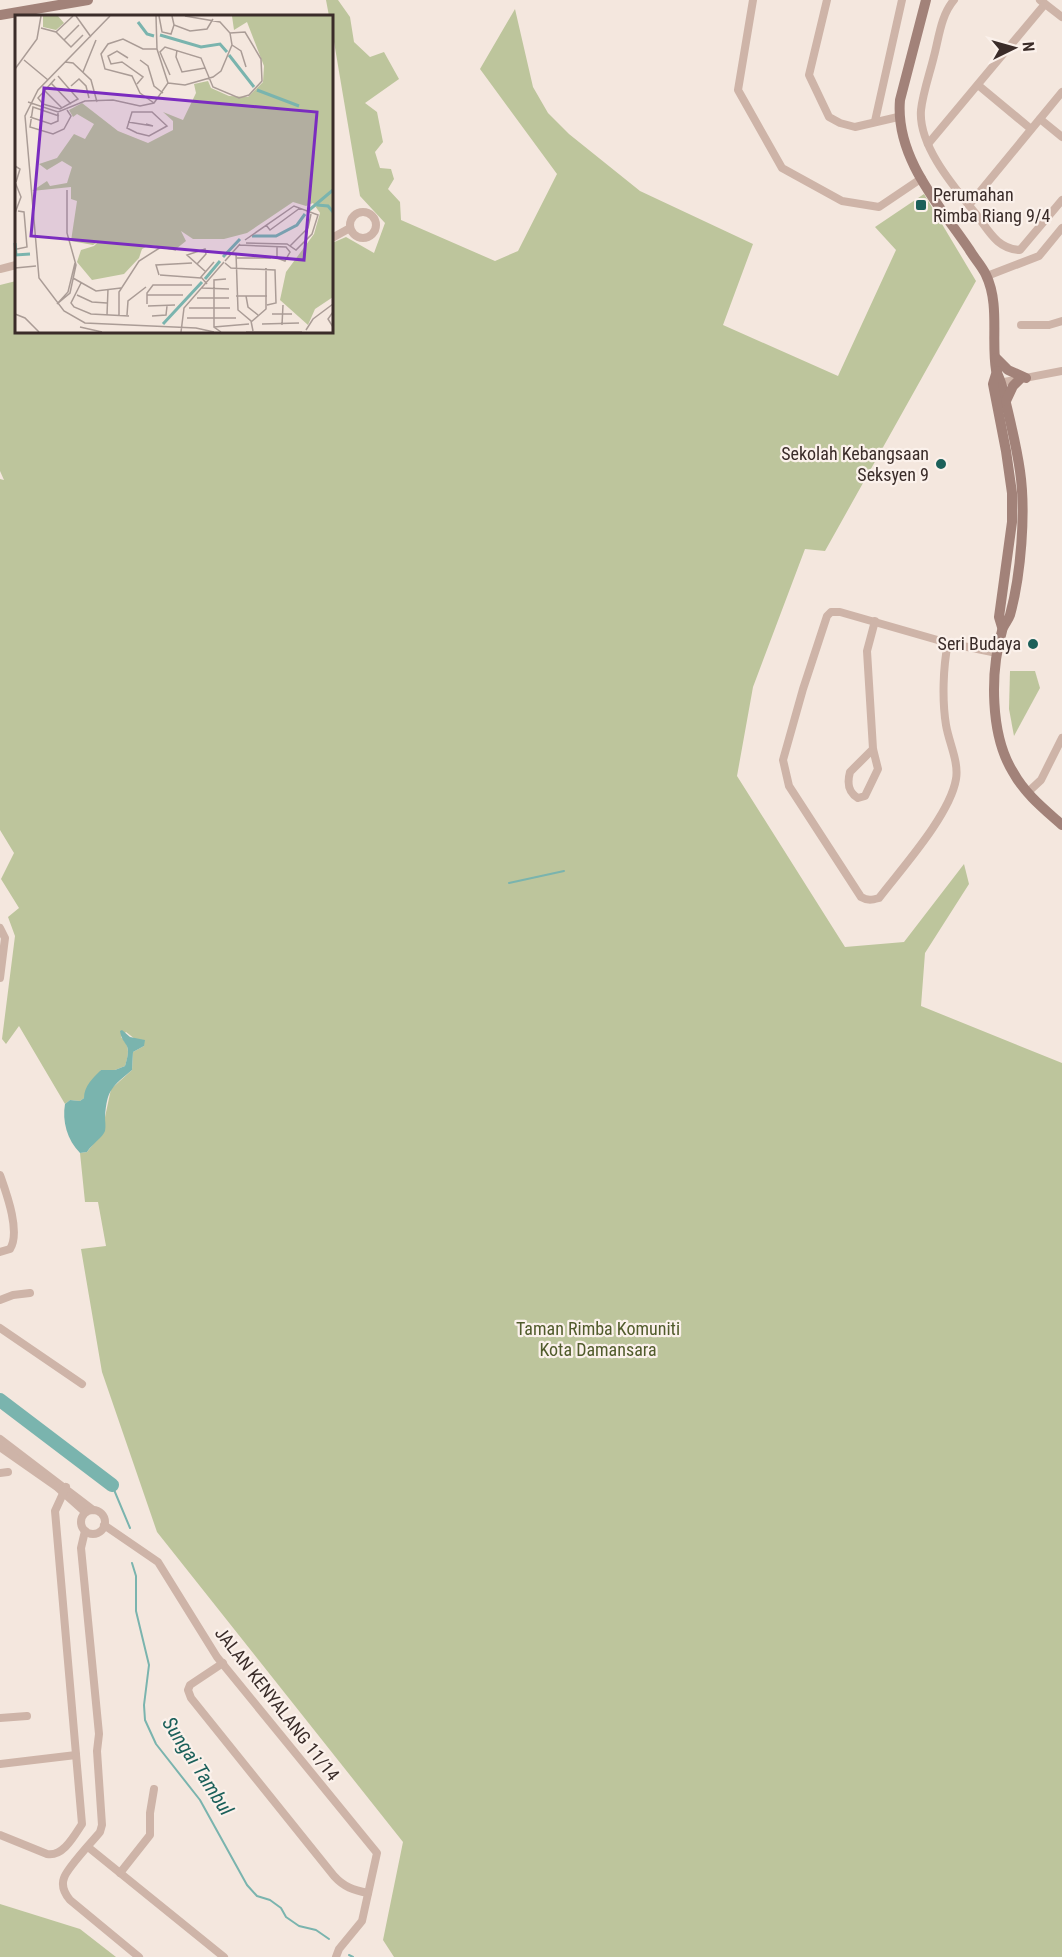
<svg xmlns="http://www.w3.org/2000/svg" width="1062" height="1957" viewBox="0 0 1062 1957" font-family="'Roboto Condensed',sans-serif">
<rect width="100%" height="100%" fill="#f4e7de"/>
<g fill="#bdc59c">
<path d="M326 0H338L350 17 354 42 370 57 384 52 399 79 365 103 377 112 383 142 375 152 380 168 391 169 394 179 388 189 400 202 401 220 495 261 518 251 557 174 480 69 515 9 533 87 548 113 569 134 640 191 753 244 723 325 838 376 896 250 875 227 924 194 976 281 825 551 805 549 753 687 737 776 845 947 904 942 964 864 969 884 925 953 921 1006 1062 1063V1957H394L383 1940 403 1842 157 1532 102 1372 81 1249 106 1246 98 1202H85L80 1153 87 1152 105 1129V1117L111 1089 132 1070 133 1052 144 1046 126 1032 121 1037C130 1046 129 1053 125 1066L115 1070H101L84 1098 80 1101 70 1100 65 1104 19 1026 6 1044 2 1039 15 936 8 917 19 908 1 879 14 853 0 830V479L4 480 0 471V285L16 281V332H332V243L346 237 374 253 385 223 360 196 332 30V16H329Z"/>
<path d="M1010 671H1035L1040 688 1014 736 1009 709Z"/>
<path d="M0 1904 80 1929 116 1957H0Z"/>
</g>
<path fill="#7ab4ae" d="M122 1030 130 1037 145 1040 144 1046 133 1052 132 1070C112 1087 107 1089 105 1117 105 1121 106 1126 105 1131 103 1137 92 1144 87 1152L80 1153C67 1140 62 1121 65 1104L70 1100 80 1101 84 1098C84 1086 93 1078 101 1070H115L125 1066C133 1041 123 1048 120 1031Z"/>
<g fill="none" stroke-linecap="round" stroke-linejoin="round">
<g stroke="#7ab4ae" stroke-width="2">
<path d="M509 883 564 871"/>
<path d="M112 1485 130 1528"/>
<path d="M132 1563 136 1576V1611L149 1665 144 1705 145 1720 156 1744 200 1800 247 1885 257 1896 270 1900 281 1908 286 1917 299 1926 316 1930 329 1939"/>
<path d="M349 1955 353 1957"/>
</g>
<path stroke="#7ab4ae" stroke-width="14" d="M0 1400 112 1485"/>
<g stroke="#ceb4a8" stroke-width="8">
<path d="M753 0 738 90 782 168 842 201 879 207 922 178"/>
<path d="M827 0 809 75 829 117 840 123 855 127 898 117"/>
<path d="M954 0C941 15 939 37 934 56 930 73 923 92 921 110 918 146 955 188 976 214 989 231 997 249 1020 250L1062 200"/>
<path d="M1040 0 1062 17"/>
<path d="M978 85 1031 129"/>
<path d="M1040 119 1062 137"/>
<path d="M875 121 902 0"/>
<path d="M928 144 1045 4"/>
<path d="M969 205 1062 92"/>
<circle cx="363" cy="225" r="13"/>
<path d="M332 238 350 228"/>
<path d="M0 269 16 265"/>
<path d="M987 276 1039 256 1062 228"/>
<path d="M1021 325H1049L1062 321"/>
<path d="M999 383 1062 371"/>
<path d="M831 612H840L948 643C943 667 942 701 946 725 949 743 959 762 956 779 950 815 902 868 879 898 872 900 868 901 861 897L789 786 783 760 803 689 827 616Z"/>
<path d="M948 643 997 653"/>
<path d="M873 749 850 772C847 783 848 792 858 798L865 796 878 769 873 749 867 651 875 621"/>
<path d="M1027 793 1041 780 1062 738"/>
<path d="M0 928 5 938 0 978"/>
<path d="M0 1175C6 1192 21 1232 10 1249L0 1252"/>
<path d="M0 1300 13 1295 30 1293"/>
<path d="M0 1328 82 1384"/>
<path d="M0 1439 93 1510"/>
<path d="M0 1447 57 1487 85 1512"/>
<path d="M0 1473 8 1472"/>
<circle cx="93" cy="1522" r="12"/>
<path d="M104 1525 158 1562 217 1657 377 1853 362 1921 339 1949 336 1957"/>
<path d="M85 1531 81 1548 99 1734 97 1751 102 1825 100 1832C92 1842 67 1868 64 1878 61 1886 65 1894 70 1900L139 1957"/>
<path d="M223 1663 190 1685 188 1690 191 1698 334 1876C344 1887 353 1890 368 1893"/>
<path d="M0 1718 27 1716"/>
<path d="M0 1764 76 1755"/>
<path d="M0 1835 47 1854C63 1857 74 1836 82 1824L55 1511 66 1487"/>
<path d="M88 1847 224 1957"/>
<path d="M120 1873 150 1835V1813L154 1789"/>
</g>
<g stroke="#a28279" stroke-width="10">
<path d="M926 0 900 100C895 157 939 205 969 249 974 258 982 266 986 275 1000 304 991 340 996 370 998 376 1001 381 1002 387 1009 415 1016 443 1020 471 1026 512 1021 575 1010 615 1008 621 1003 625 1002 631 990 672 990 735 1013 772 1025 794 1044 809 1062 825"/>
<path d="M0 15 88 0"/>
<path d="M996 358 1008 370 1026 378"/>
<path d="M997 371 993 384 1006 451 1012 493V522L999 617 1002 627"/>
<path d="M1006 401 1013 386 1020 379"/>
</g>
</g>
<g fill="#1b605a" stroke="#fbf1eb" stroke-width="2">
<rect x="915" y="199" width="12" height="12" rx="3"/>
<circle cx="941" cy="464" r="6"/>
<circle cx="1033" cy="644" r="6"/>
</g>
<g text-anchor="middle" stroke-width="4.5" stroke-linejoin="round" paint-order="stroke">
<g font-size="18" fill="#3a2c29" stroke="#fbf1eb" text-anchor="end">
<text x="933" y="201" text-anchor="start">Perumahan<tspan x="933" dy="21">Rimba Riang 9/4</tspan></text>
<text x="929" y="460">Sekolah Kebangsaan<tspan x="929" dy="21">Seksyen 9</tspan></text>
<text x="1021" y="650">Seri Budaya</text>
</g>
<g font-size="18" fill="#505b2b" stroke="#fbf1eb">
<text x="598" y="1335">Taman Rimba Komuniti<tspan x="598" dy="21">Kota Damansara</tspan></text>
</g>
<g font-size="18" fill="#3a2c29" stroke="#fbf1eb">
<text transform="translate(277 1704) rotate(52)" y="6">JALAN KENYALANG 11/14</text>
</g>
<g font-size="20" font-style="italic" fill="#1b605a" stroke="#fbf1eb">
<text transform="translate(198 1766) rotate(57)" y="7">Sungai Tambul</text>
</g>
</g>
<g transform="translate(15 15)">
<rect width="318" height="318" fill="#f4e7de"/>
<path d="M28 1H43L49 8 41 15 28 12ZM217 1H318V282L300 294 293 310 265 285 271 257 299 219 305 198 298 188 291 191 278 187 232 218 209 224H178L166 216 171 226 161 234 135 230 127 234 124 243 109 259 77 265 62 247 66 235 79 231 83 227 78 230 56 226 62 186 56 184V172L17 176 32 166 35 171 52 168 57 152 47 146 32 155 24 149 42 143 59 119 70 124 79 109 62 99 58 102 54 95 67 88 103 116 133 128 158 115V106L148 97 168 105 181 78 179 69 193 66 196 73 214 81 233 82 248 67 249 51 232 7 219 15Z" fill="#bdc59c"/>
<path fill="none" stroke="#7ab4ae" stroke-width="3" d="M123 7 132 19 139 21M145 20 186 32 205 29 212 37M214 40 239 72M242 75 284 91M302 190 313 191 318 197M293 196 318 175M237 221H261L282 210 290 199M0 228 1 240 15 239M208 242 225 224M190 264 205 246M148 309 187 267"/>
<path fill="none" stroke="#aa9c96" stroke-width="1.5" d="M61 1 76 22M95 1 23 75 10 101 24 263 49 296 70 308 181 313 199 317M144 1 147 17 156 19 159 10M157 1 159 10 175 16 192 14 198 4M26 13 41 17 56 32 68 20M41 17 58 1M49 25 64 10M217 30 226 36 231 52M162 35 161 42 167 57 190 53M113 43 102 36 93 41 96 49 107 47 128 62 122 69M9 45 33 65M125 45 133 51 139 71 148 78M50 47 58 48 76 65 82 87M0 54 22 24 26 1M68 57 81 25M155 60 145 37 150 32 186 43 198 72 224 83 234 80 247 66 246 44 230 17 215 18M40 64 23 83 28 89 45 94 63 84 43 61M36 68 56 89M153 68 170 70 198 62 206 56 217 30 215 18 205 7 170 1M56 71 64 64 71 71 74 83M29 75 47 93M13 87 43 97 70 86 98 85 125 91 139 88 153 68 142 34 141 1M139 88 125 78 117 61 90 54 86 39 93 29 108 24 128 34H142M117 97H137L152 111 134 121 122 118 112 113ZM44 101 18 92 15 112 38 119 49 114 56 101 52 95M15 102 36 109 43 106V98M113 107 138 111 131 109M0 151 5 154 1 167M0 167 6 182 0 198M52 175V218L61 250 55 278 42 289 53 277 60 248M251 210 255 215 285 193M230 225 279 191 303 200 297 219 281 235 272 229 231 228M224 230 271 232 275 237 270 246 262 243V232M275 231 293 213 296 199M2 234 12 232 9 197 3 196M221 238 223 295 236 306 238 316M222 243H256M210 246 225 229M210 248 216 253 260 255 261 288 252 290M182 249 191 239 190 234 172 240 191 257M0 253 21 251M144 260 141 250 177 248M145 260 186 263M58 263 81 276 106 273M66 268 56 288 59 292 76 299 114 301M192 269 186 262 199 247M187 273 214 274M62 280 77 287 92 288M132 280H168M221 281H252M231 281 233 292 243 300M182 283H214M132 289V278L138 270H177M133 291 160 290M174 293H215M318 297 313 304 318 312M0 299 10 303 24 317M257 299H277M92 300 93 274M104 300V277L124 246 146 232 161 235M112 300 113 286 131 272M137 301 151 300 152 291M172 303H221M236 307 251 294V253M247 309 284 308M267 310 268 290M65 312 87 317M199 312 234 309M291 315 298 304 318 289M166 317 169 293 209 247M206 317 199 312V265L211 264M231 317H287"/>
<path fill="#7b2cbf" fill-opacity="0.15" stroke="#7b2cbf" stroke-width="3" d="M29 73 302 97 289 245 16 221Z"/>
<rect width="318" height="318" fill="none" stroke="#3a2c29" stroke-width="3"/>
</g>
<g transform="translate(1014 48) rotate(85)" stroke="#fbf1eb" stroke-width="4.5" paint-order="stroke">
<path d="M0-4.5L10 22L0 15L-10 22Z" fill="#3a2c29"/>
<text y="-9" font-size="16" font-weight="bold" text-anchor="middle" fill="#3a2c29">N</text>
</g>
</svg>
